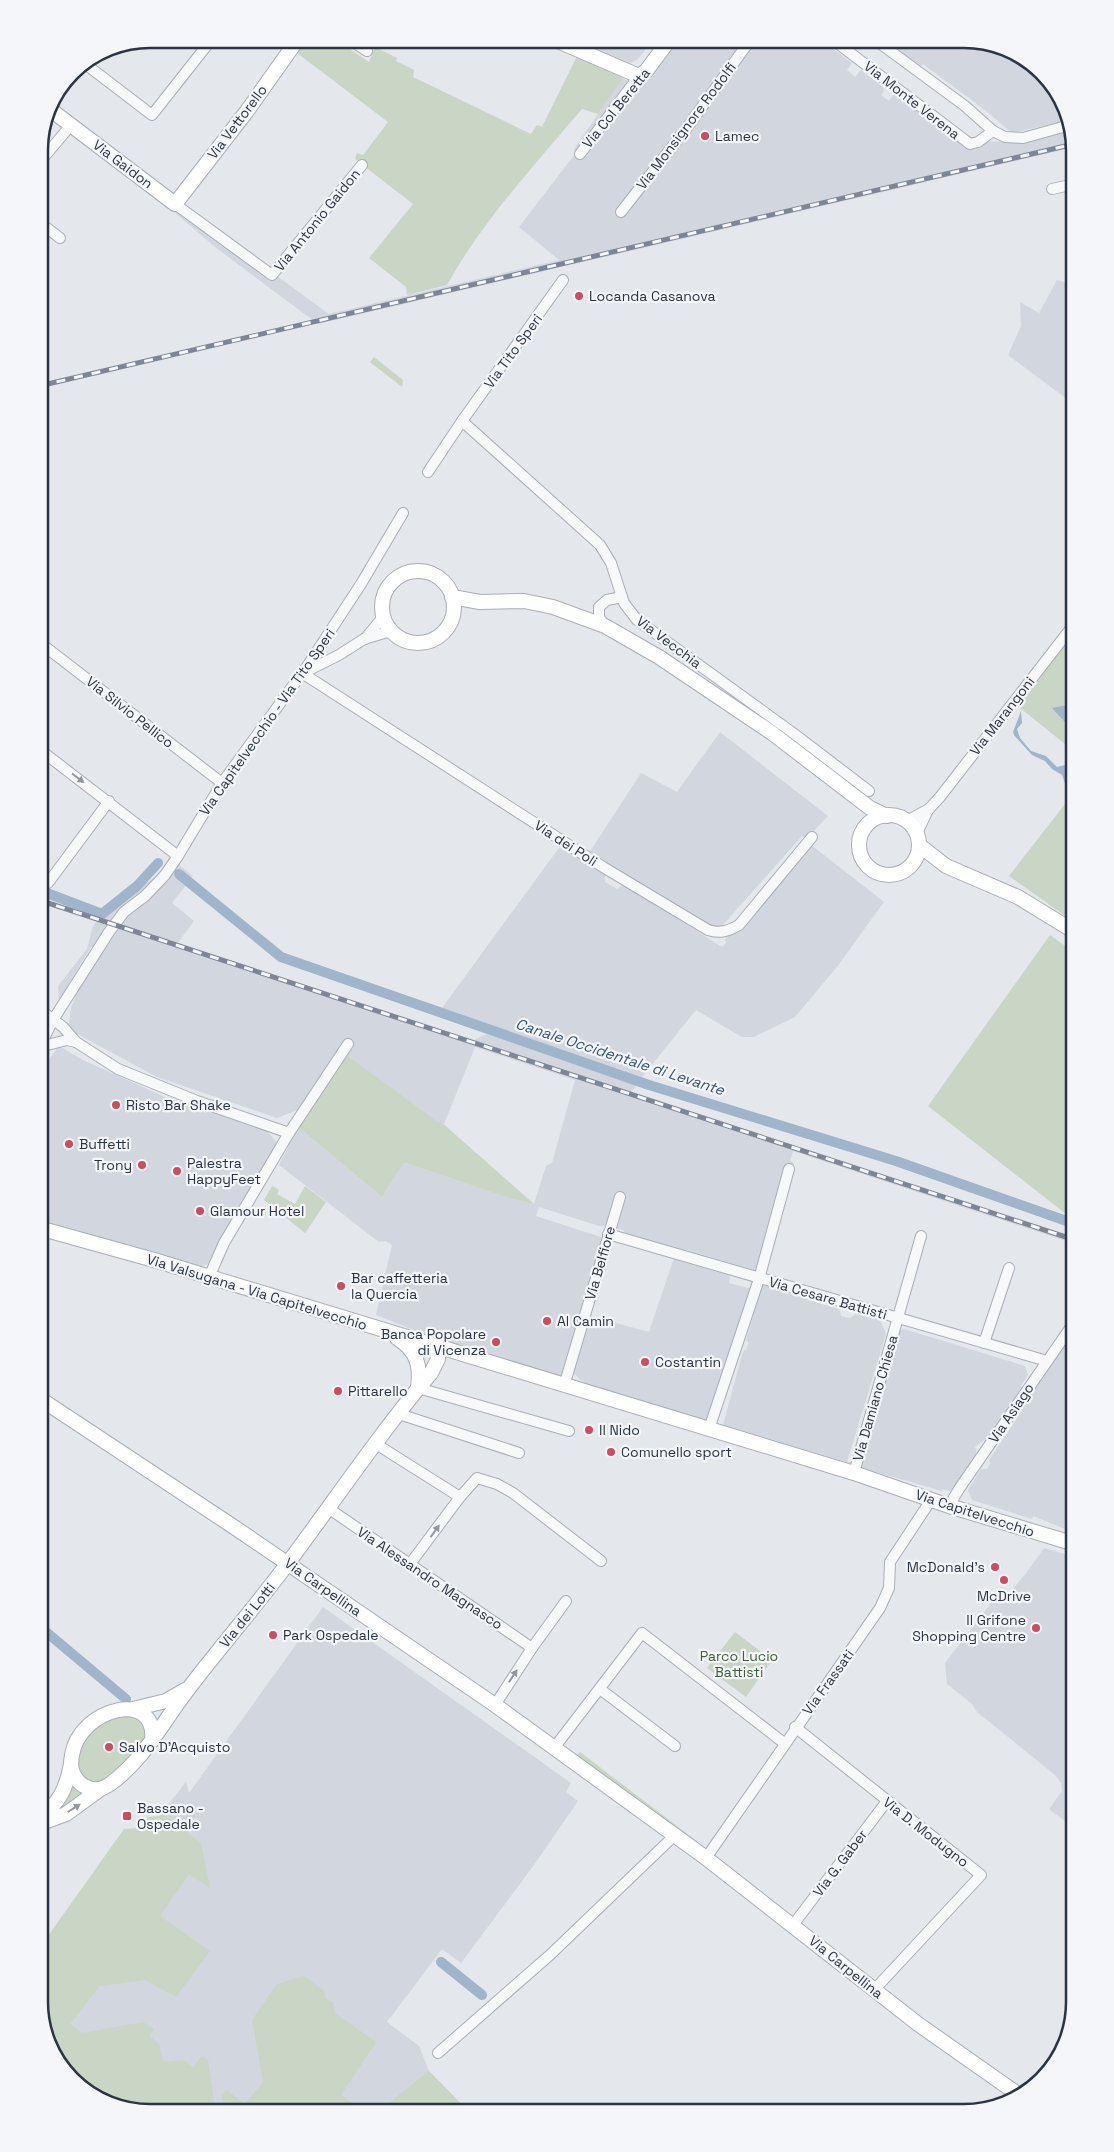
<svg xmlns="http://www.w3.org/2000/svg" width="1114" height="2152" viewBox="0 0 1114 2152" font-family="'Space Grotesk',sans-serif">
<rect width="100%" height="100%" fill="#e4e7ec"/>
<g fill="#d2d6de">
<path d="M562 39H654L638 59 629 64Z"/>
<path d="M669 39H811L829 46 852 63 847 70 855 77 861 70 883 87 884 91 881 95 889 101 894 94 963 146 981 141 1006 142 1071 130 1075 147 318 324 215 247 173 211 178 204 329 314 559 260 519 227 575 154 574 149 623 78 637 87Z"/>
<path d="M889 39H972L1032 61 1067 107 1069 120 1012 133 985 110 923 64 920 67 890 45 891 41Z"/>
<path d="M1075 272V405L1008 355 1021 326 1020 302 1039 313 1057 280 1067 283Z"/>
<path d="M720 732 828 816 806 839 802 836 722 926 713 927 703 924 589 853 641 773 677 792Z"/>
<path d="M810 844 884 902 836 968 795 1017 754 1037H742L696 1010 642 1077 442 1008 561 845 605 873V882L617 889 624 885 722 947 726 943 725 939 742 922Z"/>
<path d="M177 863 193 876 172 903 194 921 177 944 472 1041 491 1032 508 1037 639 1082 631 1093 1075 1238V1244L793 1151 790 1161 794 1163 762 1268 757 1271 687 1250 686 1253 626 1235 623 1230 608 1226H599L539 1207 536 1216 604 1238 562 1374 558 1376 429 1336 376 1315 392 1245 386 1241 379 1242 279 1165 298 1127 382 1197 403 1164 406 1163 509 1198 534 1204 546 1166 552 1163 575 1080 475 1047 444 1124 441 1122 440 1123 295 1111 277 1118 157 1077 94 1043 72 1031 69 1024 71 1008 79 986 111 928 106 927 96 947H91L59 1000 58 986 87 949 92 929 102 910 151 880 167 866Z"/>
<path d="M59 1046 83 1060 167 1098 263 1126 278 1144 208 1264 200 1267 85 1235 39 1219V1073Z"/>
<path d="M674 1258 680 1261 730 1276 729 1283 748 1288 752 1286 711 1422 583 1384 584 1381 579 1379 573 1372V1367L590 1316 649 1332Z"/>
<path d="M762 1285 839 1309 841 1316 850 1318 856 1314 880 1320 886 1334 847 1462 723 1425 742 1355 744 1350H746L749 1342 746 1341Z"/>
<path d="M1075 1327V1533L1033 1516 1032 1519 972 1500 968 1490 981 1469H987L990 1464 989 1460 1016 1420 1021 1411 1019 1410 1042 1375H1045Z"/>
<path d="M904 1329 1025 1366 1028 1375 1021 1386 1023 1389 989 1440 981 1442 975 1447 977 1454 973 1463 960 1483 950 1491 943 1489 942 1491 862 1468 863 1464 859 1463 892 1360 899 1331Z"/>
<path d="M1044 1548 1075 1557V1829L1049 1809 1062 1791 1061 1783 1055 1775 977 1712 972 1704 947 1684 945 1663 991 1603 1005 1598 1027 1572Z"/>
<path d="M323 1607 571 1783 566 1792 578 1801 534 1865 461 1963 442 1949 387 2022 419 2046 429 2071 470 2113H142L88 2094 47 2045 39 2003 133 1849 186 1782 189 1793Z"/>
</g>
<g fill="#c9d5c5">
<path d="M315 39H335L369 62 375 47 397 58 396 61 414 70 413 77 531 134 537 125 542 127 577 56 623 78 598 114 582 109C534 166 483 220 447 285L407 295 406 287 369 258 413 204 355 159 357 153 363 155 388 122 297 53 301 46H308Z"/>
<path d="M374 357 403 380 402 387 370 362Z"/>
<path d="M1075 632V752L1015 704Z"/>
<path d="M1075 791V923L1009 876Z"/>
<path d="M1050 935 1075 953V1221L928 1106Z"/>
<path d="M341 1051 439 1123 440 1121 534 1204 509 1198 406 1163 403 1164 382 1197 298 1127Z"/>
<path d="M272 1186 279 1190 277 1194 295 1204 305 1186 326 1202 305 1233 264 1200Z"/>
<path d="M735 1632 772 1660 746 1697 707 1668Z"/>
<path d="M123 1716 137 1718 145 1726 147 1737 136 1754 104 1782 89 1783C74 1771 75 1749 88 1734 97 1724 110 1719 123 1716Z"/>
<path d="M580 1752 698 1842 696 1844 575 1757Z"/>
<path d="M72 1781 86 1794 57 1813Z"/>
<path d="M164 1815 201 1843 210 1888 189 1874 160 1916 210 1951 176 1997 145 1980 100 1986 70 2024 82 2033 143 2022 154 2029 149 2036 159 2044 162 2059 167 2062 183 2060 193 2067 202 2056 208 2060 215 2109 224 2107 222 2096 226 2090 245 2104 263 2082 252 2020 277 1984 304 1976 324 1991 325 1998 333 2003 335 2013 376 2042 341 2095 367 2113H142L88 2094 47 2045 39 2003V1945L43 1943 124 1829 140 1828 148 1817Z"/>
<path d="M429 2071 470 2113H377Z"/>
</g>
<g fill="#a0b4cb">
<path d="M1067 705 1075 715V721L1065 722 1052 708Z"/>
<path d="M1021 711 1022 723 1017 729 1020 738 1031 751 1046 756 1057 767 1069 764C1074 772 1077 779 1071 788L1066 786 1062 775 1052 769 1045 761 1032 755 1014 735 1013 732Z"/>
</g>
<g fill="none" stroke-linecap="round" stroke-linejoin="round">
<g stroke="#a0b4cb" stroke-width="10">
<path d="M179 874 281 957 649 1085 896 1161 1075 1224"/>
<path d="M39 890 102 914 137 886 158 863"/>
<path d="M39 1626 126 1699"/>
<path d="M441 1962 482 1995"/>
</g>
<defs>
<g id="street">
<path d="M349 39 367 51"/>
<path d="M832 39 970 144 978 142 993 131"/>
<path d="M874 39 965 106 993 131 1005 137 1023 138 1070 125"/>
<path d="M84 63 152 115 212 39"/>
<path d="M580 154 639 76"/>
<path d="M39 163 71 125"/>
<path d="M1052 189 1075 184"/>
<path d="M175 204 272 275 362 165"/>
<path d="M621 212 686 129 751 39"/>
<path d="M39 222 60 238"/>
<path d="M462 421 600 545 611 563 624 603 637 620 793 733 869 791"/>
<path d="M428 472 462 421 563 280"/>
<path d="M605 626 599 617V607L607 600 622 597"/>
<path d="M365 639 383 617"/>
<path d="M39 642 222 783"/>
<path d="M302 673 603 867 708 930C720 934 728 931 739 925L812 837"/>
<path d="M303 673 339 655 364 639 391 631"/>
<path d="M39 749 178 856"/>
<path d="M907 821 929 809 940 797 1075 623"/>
<path d="M917 833 928 810"/>
<path d="M48 883 109 801"/>
<path d="M39 1009 63 1027 76 1042 118 1069 197 1101 289 1133"/>
<path d="M39 1047 67 1040 76 1042"/>
<path d="M39 1048 53 1020 109 932 124 912 145 896 165 875 178 856 222 783 308 665 361 584 403 513"/>
<path d="M608 1234 1047 1361"/>
<path d="M209 1277 224 1243 289 1133 348 1044"/>
<path d="M984 1343 1009 1268"/>
<path d="M564 1386 620 1197"/>
<path d="M418 1388 569 1431"/>
<path d="M399 1414 519 1453"/>
<path d="M709 1429 759 1279 789 1169"/>
<path d="M376 1444 460 1497"/>
<path d="M854 1473 921 1236"/>
<path d="M949 1506 959 1489 1075 1321"/>
<path d="M328 1508 532 1648"/>
<path d="M410 1564 460 1497 477 1478 497 1484 513 1493 601 1561"/>
<path d="M600 1689 675 1746"/>
<path d="M495 1705 532 1648 566 1601"/>
<path d="M795 1727 981 1875 874 1990"/>
<path d="M554 1748 642 1633 784 1743"/>
<path d="M706 1858 880 1608 889 1588 890 1562 931 1500"/>
<path d="M793 1925 887 1801"/>
<path d="M438 2053 551 1954 675 1835"/>
</g>
<g id="secondary">
<path d="M553 39 639 76 646 71 670 39"/>
<path d="M47 107 175 204 247 111 298 39"/>
<circle cx="418" cy="607" r="36"/>
<path d="M452 597 480 602 524 601 553 607 605 626 659 657 772 733 870 808 887 816"/>
<circle cx="889" cy="845" r="30"/>
<path d="M919 845 946 866 1018 897 1075 932"/>
<path d="M39 1228 154 1260 854 1473 949 1506 1075 1544"/>
<path d="M397 1338C417 1351 421 1365 418 1388"/>
<path d="M39 1398 234 1527 495 1705 706 1858 918 2024 1019 2095"/>
<path d="M133 1709 166 1701 185 1690"/>
<path d="M152 1741C158 1688 79 1708 72 1755 71 1761 70 1767 73 1773 80 1789 97 1794 110 1784 144 1760 164 1720 189 1688 221 1646 256 1606 288 1563 335 1500 380 1433 431 1373L438 1359 437 1347"/>
<path d="M39 1819C59 1802 66 1791 71 1764"/>
<path d="M39 1824 66 1814 99 1790"/>
</g>
</defs>
<use href="#street" stroke="#a9aeb6" stroke-width="12"/>
<use href="#secondary" stroke="#a9aeb6" stroke-width="16"/>
<use href="#street" stroke="#f7f8fa" stroke-width="10"/>
<use href="#secondary" stroke="#fff" stroke-width="14"/>
<defs>
<g id="rail">
<path d="M39 386 1074 144"/>
<path d="M39 900 1075 1240"/>
</g>
</defs>
<use href="#rail" stroke="#7d8695" stroke-width="5"/>
<use href="#rail" stroke="#f4f6f9" stroke-width="3" stroke-dasharray="9" stroke-linecap="butt"/>
</g>
<defs><path id="oneway-solid" d="M-6-.8H1V-3.2L6.5 0L1 3.2V.8H-6Z" transform="scale(1.25)"/></defs>
<g fill="#91969f">
<use href="#oneway-solid" transform="translate(78 778) rotate(37)"/>
<use href="#oneway-solid" transform="translate(435 1531) rotate(-54)"/>
<use href="#oneway-solid" transform="translate(513 1676) rotate(-57)"/>
</g>
<use fill="#959aa2" href="#oneway-solid" transform="translate(74 1808) rotate(-32)"/>
<g fill="#ce4c5f" stroke="#f4f6f9" stroke-width="2">
<circle cx="705" cy="136" r="5"/>
<circle cx="579" cy="296" r="5"/>
<circle cx="116" cy="1105" r="5"/>
<circle cx="69" cy="1144" r="5"/>
<circle cx="142" cy="1165" r="5"/>
<circle cx="177" cy="1171" r="5"/>
<circle cx="200" cy="1211" r="5"/>
<circle cx="341" cy="1286" r="5"/>
<circle cx="547" cy="1321" r="5"/>
<circle cx="496" cy="1342" r="5"/>
<circle cx="645" cy="1362" r="5"/>
<circle cx="338" cy="1391" r="5"/>
<circle cx="589" cy="1430" r="5"/>
<circle cx="611" cy="1452" r="5"/>
<circle cx="995" cy="1567" r="5"/>
<circle cx="1004" cy="1580" r="5"/>
<circle cx="1036" cy="1628" r="5"/>
<circle cx="273" cy="1635" r="5"/>
<circle cx="109" cy="1747" r="5"/>
<rect x="122" y="1811" width="10" height="10" rx="2.5"/>
</g>
<g text-anchor="middle" stroke-width="4.5" stroke-linejoin="round" paint-order="stroke">
<g font-size="14" fill="#2b3444" stroke="#f4f6f9">
<text transform="translate(912 100) rotate(38)" y="5">Via Monte Verena</text>
<text transform="translate(616 108) rotate(-51)" y="5">Via Col Beretta</text>
<text transform="translate(237 122) rotate(-53)" y="5">Via Vettorello</text>
<text transform="translate(686 126) rotate(-53)" y="5">Via Monsignore Rodolfi</text>
<text transform="translate(123 164) rotate(37)" y="5">Via Gaidon</text>
<text transform="translate(317 220) rotate(-51)" y="5">Via Antonio Gaidon</text>
<text transform="translate(513 351) rotate(-54)" y="5">Via Tito Speri</text>
<text transform="translate(669 642) rotate(37)" y="5">Via Vecchia</text>
<text transform="translate(130 712) rotate(38)" y="5">Via Silvio Pellico</text>
<text transform="translate(1002 716) rotate(-52)" y="5">Via Marangoni</text>
<text transform="translate(267 722) rotate(-55)" y="5">Via Capitelvecchio - Via Tito Speri</text>
<text transform="translate(566 843) rotate(33)" y="5">Via dei Poli</text>
<text transform="translate(600 1263) rotate(-74)" y="5">Via Belfiore</text>
<text transform="translate(257 1292) rotate(17)" y="5">Via Valsugana - Via Capitelvecchio</text>
<text transform="translate(828 1298) rotate(16)" y="5">Via Cesare Battisti</text>
<text transform="translate(875 1398) rotate(-74)" y="5">Via Damiano Chiesa</text>
<text transform="translate(1011 1413) rotate(-56)" y="5">Via Asiago</text>
<text transform="translate(975 1513) rotate(18)" y="5">Via Capitelvecchio</text>
<text transform="translate(430 1578) rotate(34)" y="5">Via Alessandro Magnasco</text>
<text transform="translate(323 1587) rotate(35)" y="5">Via Carpellina</text>
<text transform="translate(247 1615) rotate(-51)" y="5">Via dei Lotti</text>
<text transform="translate(828 1682) rotate(-54)" y="5">Via Frassati</text>
<text transform="translate(926 1832) rotate(38)" y="5">Via D. Modugno</text>
<text transform="translate(840 1863) rotate(-53)" y="5">Via G. Gaber</text>
<text transform="translate(846 1967) rotate(39)" y="5">Via Carpellina</text>
</g>
<g font-size="14" fill="#2b3444" stroke="#f4f6f9" text-anchor="start">
<text x="715" y="141">Lamec</text>
<text x="589" y="301">Locanda Casanova</text>
<text x="126" y="1110">Risto Bar Shake</text>
<text x="79" y="1149">Buffetti</text>
<text x="187" y="1168">Palestra<tspan x="187" dy="16">HappyFeet</tspan></text>
<text x="132" y="1170" text-anchor="end">Trony</text>
<text x="210" y="1216">Glamour Hotel</text>
<text x="351" y="1283">Bar caffetteria<tspan x="351" dy="16">la Quercia</tspan></text>
<text x="557" y="1326">Al Camin</text>
<text x="486" y="1339" text-anchor="end">Banca Popolare<tspan x="486" dy="16">di Vicenza</tspan></text>
<text x="655" y="1367">Costantin</text>
<text x="348" y="1396">Pittarello</text>
<text x="599" y="1435">Il Nido</text>
<text x="621" y="1457">Comunello sport</text>
<text x="985" y="1572" text-anchor="end">McDonald's</text>
<text x="1004" y="1601" text-anchor="middle">McDrive</text>
<text x="1026" y="1625" text-anchor="end">Il Grifone<tspan x="1026" dy="16">Shopping Centre</tspan></text>
<text x="283" y="1640">Park Ospedale</text>
<text x="119" y="1752">Salvo D'Acquisto</text>
<text x="137" y="1813">Bassano -<tspan x="137" dy="16">Ospedale</tspan></text>
</g>
<g font-size="14" fill="#406039" stroke="#f4f6f9">
<text x="739" y="1661">Parco Lucio<tspan x="739" dy="16">Battisti</tspan></text>
</g>
<g font-size="15" font-style="italic" fill="#355378" stroke="#f4f6f9">
<text transform="translate(620 1057) rotate(18)" y="5">Canale Occidentale di Levante</text>
</g>
</g>
<path d="M0 0H1114V2152H0ZM150 48H964A102 102 0 0 1 1066 150V2002A102 102 0 0 1 964 2104H150A102 102 0 0 1 48 2002V150A102 102 0 0 1 150 48Z" fill="#f4f6f9" fill-rule="evenodd"/>
<path fill="none" stroke="#2b3444" stroke-width="2.5" d="M150 48H964A102 102 0 0 1 1066 150V2002A102 102 0 0 1 964 2104H150A102 102 0 0 1 48 2002V150A102 102 0 0 1 150 48Z"/>
</svg>
